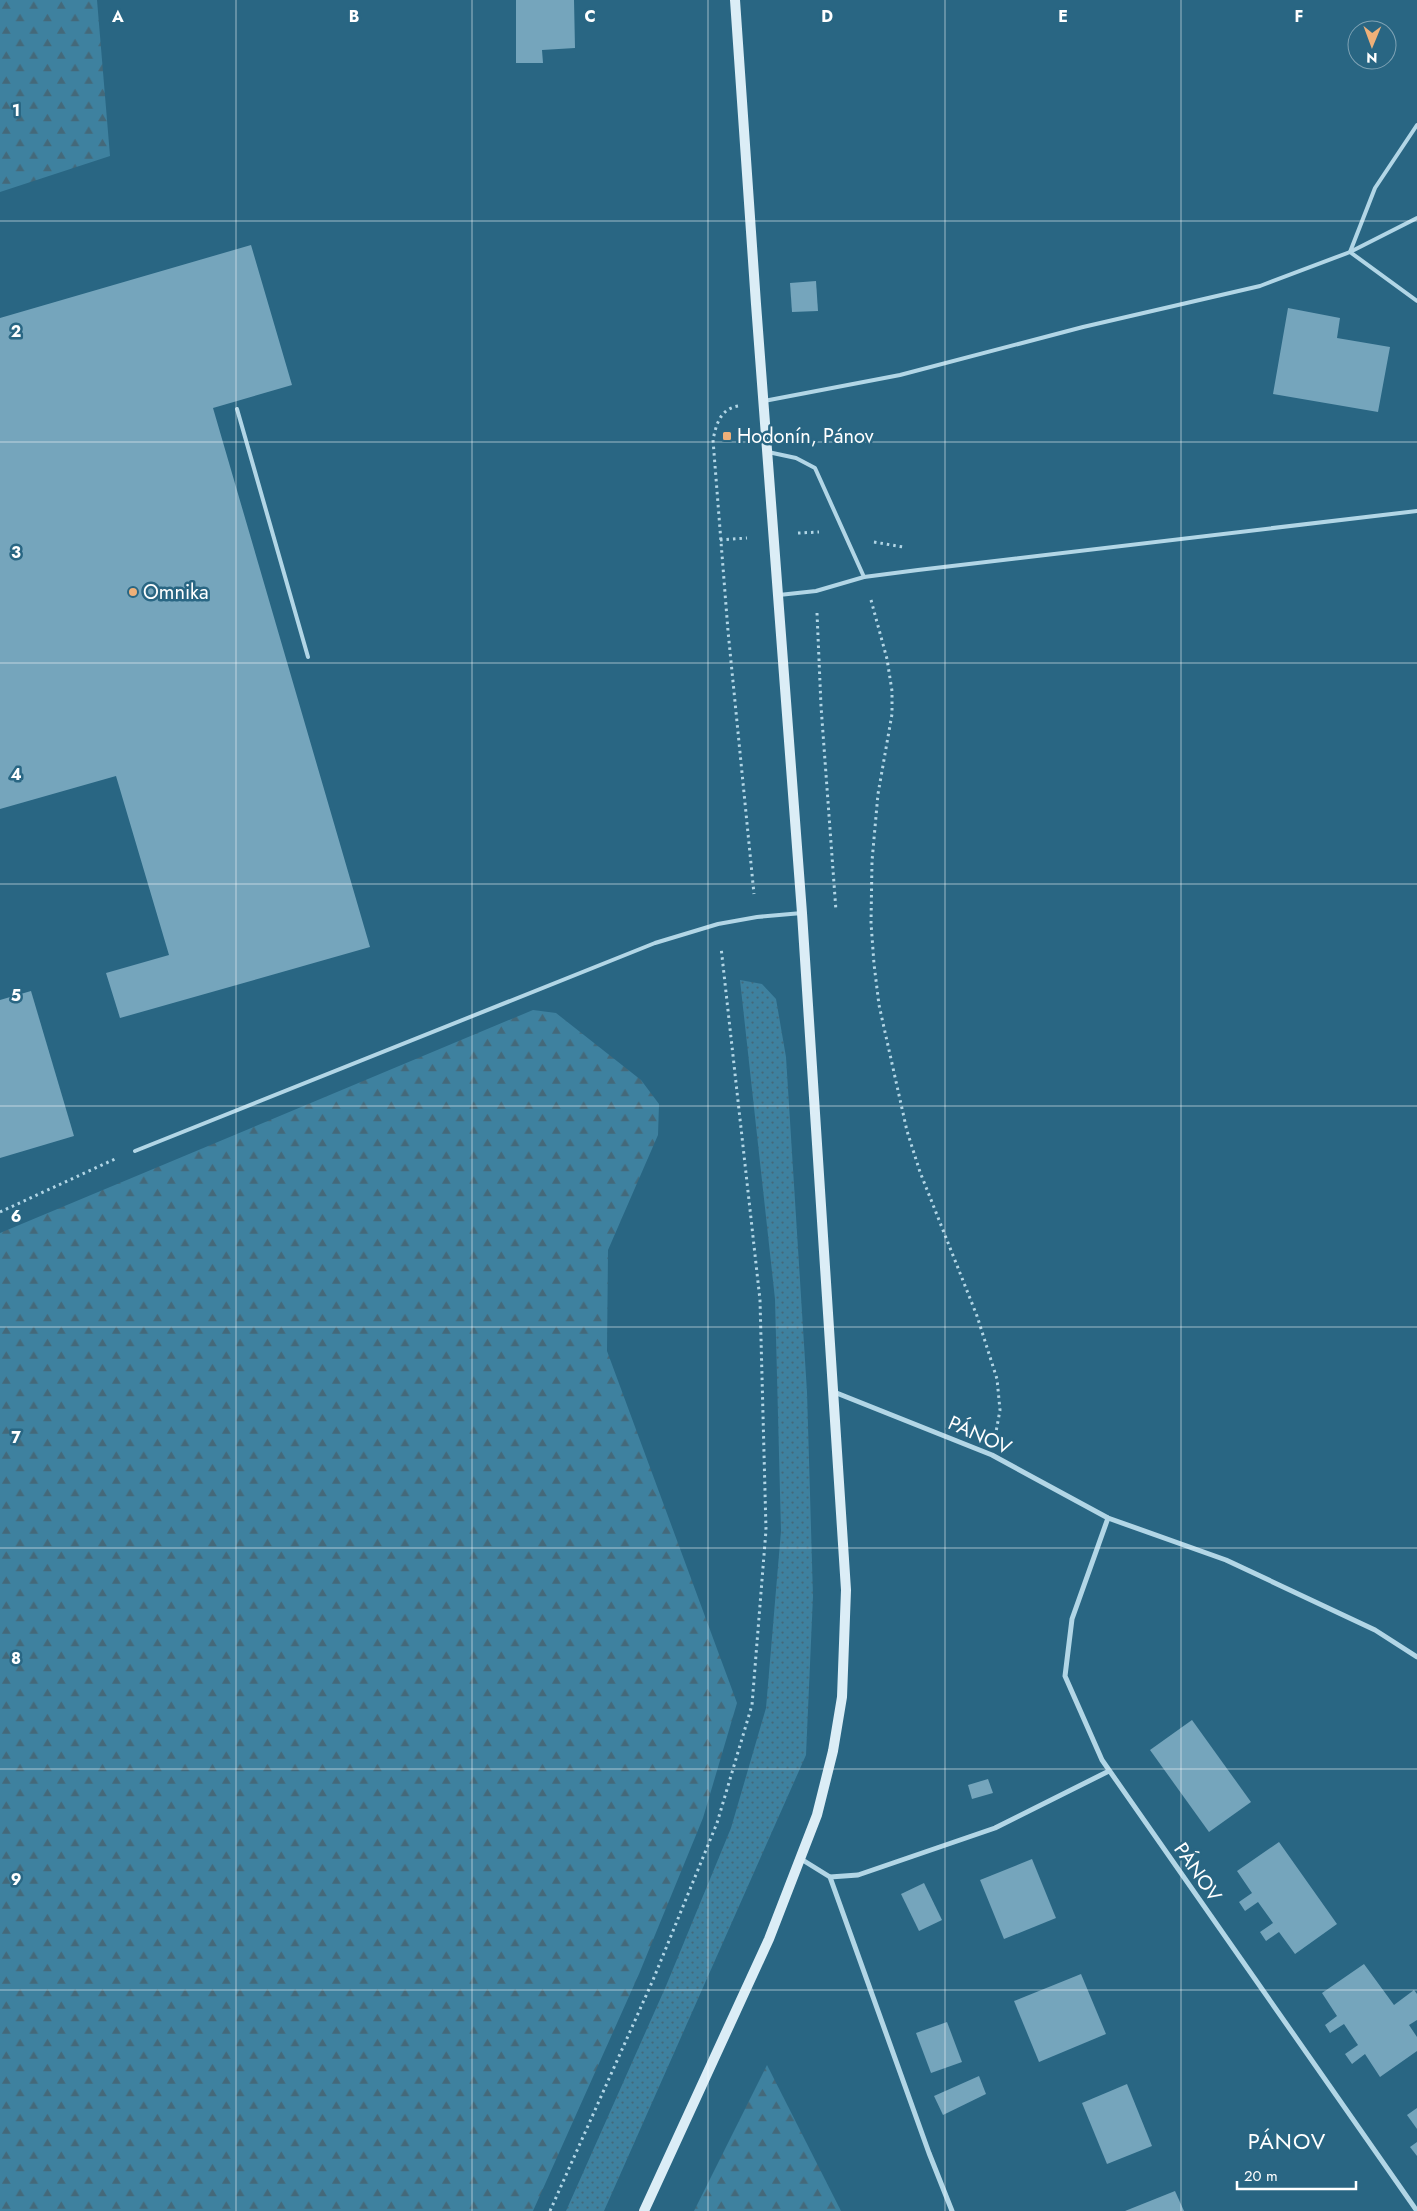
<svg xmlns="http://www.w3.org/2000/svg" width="1417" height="2211" viewBox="0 0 1417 2211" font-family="Jost,sans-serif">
<defs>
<pattern id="green-dots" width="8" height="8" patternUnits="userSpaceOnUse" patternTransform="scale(1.25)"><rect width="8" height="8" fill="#3e819f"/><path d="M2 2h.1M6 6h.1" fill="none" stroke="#44697a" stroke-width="1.8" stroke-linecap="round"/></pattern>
<pattern id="forest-firs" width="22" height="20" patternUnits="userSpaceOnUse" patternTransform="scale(1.25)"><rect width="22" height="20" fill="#3e819f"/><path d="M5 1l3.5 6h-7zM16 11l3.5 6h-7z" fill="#44697a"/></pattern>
</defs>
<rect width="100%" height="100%" fill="#296683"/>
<path fill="url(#green-dots)" d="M740 980 762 984 776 999 786 1057 807 1392 813 1596 806 1755 604 2211H566L666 1986 731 1828 766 1708 781 1531 775 1299Z"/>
<g fill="url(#forest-firs)">
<path d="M0 0H97L110 156 0 192Z"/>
<path d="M533 1010 556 1013 641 1080 659 1104 658 1135 608 1250 607 1351 737 1703 703 1818 639 1974 533 2211H0V1233Z"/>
<path d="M767 2065 841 2211H694Z"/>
</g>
<g fill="#75a5bc">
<path d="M516 0H574L575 48 542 50 543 63H516Z"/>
<path d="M251 245 292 385 213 408 370 947 120 1018 106 973 169 955 116 776 0 809V318Z"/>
<path d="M816 281 818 311 792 312 790 283Z"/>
<path d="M1288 308 1340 318 1337 338 1390 347 1378 412 1273 394Z"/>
<path d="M31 991 74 1136 0 1158V1000Z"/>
<path d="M1192 1720 1251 1802 1209 1832 1150 1750Z"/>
<path d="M988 1779 993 1793 972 1799 968 1785Z"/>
<path d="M1279 1842 1337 1924 1295 1954 1279 1932 1266 1941 1260 1932 1273 1923 1258 1902 1245 1911 1239 1902 1252 1893 1237 1871Z"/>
<path d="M1032 1859 1056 1918 1004 1939 980 1880Z"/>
<path d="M924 1883 942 1920 919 1931 901 1894Z"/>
<path d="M1364 1964 1394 2005 1414 1990 1417 1994V2020L1409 2025 1417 2037V2051L1380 2077 1365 2054 1352 2064 1345 2054 1358 2045 1344 2024 1330 2033 1325 2025 1337 2016 1322 1993Z"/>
<path d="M1081 1974 1106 2034 1039 2062 1014 2001Z"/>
<path d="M947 2022 962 2062 931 2073 916 2033Z"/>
<path d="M979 2076 986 2094 943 2115 934 2096Z"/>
<path d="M1127 2084 1152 2146 1107 2164 1082 2103Z"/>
<path d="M1417 2108V2129L1407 2115Z"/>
<path d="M1417 2142V2156L1410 2147Z"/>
<path d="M1175 2191 1184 2211H1125Z"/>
</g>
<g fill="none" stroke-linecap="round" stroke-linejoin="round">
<g stroke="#b2d6e6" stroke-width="3" stroke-dasharray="2.5 4" stroke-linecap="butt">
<path d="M738 406C720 409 716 425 713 440L728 631 754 894"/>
<path d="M798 533 819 532"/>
<path d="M720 540 747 538"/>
<path d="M874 542 903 547"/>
<path d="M871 600 887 659 892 691V714L878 794 872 861 871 923 874 964 879 1005 907 1131 920 1172 977 1316 997 1379 1000 1410 996 1432"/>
<path d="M817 613 821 706 836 911"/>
<path d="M0 1212 115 1159"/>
<path d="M550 2211 653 1980 717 1823 752 1705 766 1530 760 1300 721 947"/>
</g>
<g stroke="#b2d6e6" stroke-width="4">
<path d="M1417 125 1375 188 1350 252 1417 301"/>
<path d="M764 401 900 375 1083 327 1260 286 1350 252 1417 218"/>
<path d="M237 409 308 657"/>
<path d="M768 452 796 458 815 468 864 577"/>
<path d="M779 595 816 591 864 577 918 570 1417 511"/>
<path d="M135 1151 655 943 718 924 757 917 802 913"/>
</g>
<g stroke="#b2d6e6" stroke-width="5">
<path d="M834 1392 992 1455 1108 1518 1226 1560 1375 1630 1417 1657"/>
<path d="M1108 1518 1072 1619 1065 1676 1102 1760 1417 2211"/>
<path d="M801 1859 830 1877 858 1875 995 1828 1109 1771"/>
<path d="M830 1877 929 2153 952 2211"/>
</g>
<path stroke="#dbedf6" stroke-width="10" d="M644 2211 769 1939 817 1815 833 1751 842 1697 846 1590 802 913 756 304 735 0"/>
</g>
<path fill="none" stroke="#fff" stroke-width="1" stroke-opacity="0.55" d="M236 0V2211M472 0V2211M708 0V2211M945 0V2211M1181 0V2211M0 221H1417M0 442H1417M0 663H1417M0 884H1417M0 1106H1417M0 1327H1417M0 1548H1417M0 1769H1417M0 1990H1417"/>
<g fill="#eeb079" stroke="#296683" stroke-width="2">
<rect x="722" y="431" width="10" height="10" rx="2.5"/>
<circle cx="133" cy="592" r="5"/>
</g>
<g text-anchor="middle" stroke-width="5" stroke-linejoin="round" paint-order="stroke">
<g font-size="20" fill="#fff" stroke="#296683" text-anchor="start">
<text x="737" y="443">Hodonín, Pánov</text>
<text x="143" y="599">Omnika</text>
</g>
<g font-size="20" fill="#fff" stroke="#296683">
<text transform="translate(980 1435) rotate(24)" y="7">PÁNOV</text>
<text transform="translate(1198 1872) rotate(55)" y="7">PÁNOV</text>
</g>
<g font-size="22" letter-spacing="1" fill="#fff" stroke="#296683">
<text x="1287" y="2149">PÁNOV</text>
</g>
</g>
<g font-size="16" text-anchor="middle" font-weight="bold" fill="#fff" stroke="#296683" stroke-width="5" stroke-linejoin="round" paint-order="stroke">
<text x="118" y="22">A</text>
<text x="354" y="22">B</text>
<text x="590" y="22">C</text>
<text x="827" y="22">D</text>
<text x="1063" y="22">E</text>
<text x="1299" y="22">F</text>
<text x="16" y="116">1</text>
<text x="16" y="337">2</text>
<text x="16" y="558">3</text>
<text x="16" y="780">4</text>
<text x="16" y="1001">5</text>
<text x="16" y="1222">6</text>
<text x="16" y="1443">7</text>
<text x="16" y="1664">8</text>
<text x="16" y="1885">9</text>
</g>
<g transform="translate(1372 45) rotate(181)"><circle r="24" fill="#296683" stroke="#7fa3b5"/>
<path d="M0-4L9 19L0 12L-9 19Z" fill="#eeb079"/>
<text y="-8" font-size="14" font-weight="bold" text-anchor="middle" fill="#ffffff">N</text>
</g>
<path d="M1237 2181v8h119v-8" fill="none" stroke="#ffffff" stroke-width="2.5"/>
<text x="1244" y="2181" font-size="15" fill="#ffffff" stroke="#296683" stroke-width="4" paint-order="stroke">20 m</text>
</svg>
